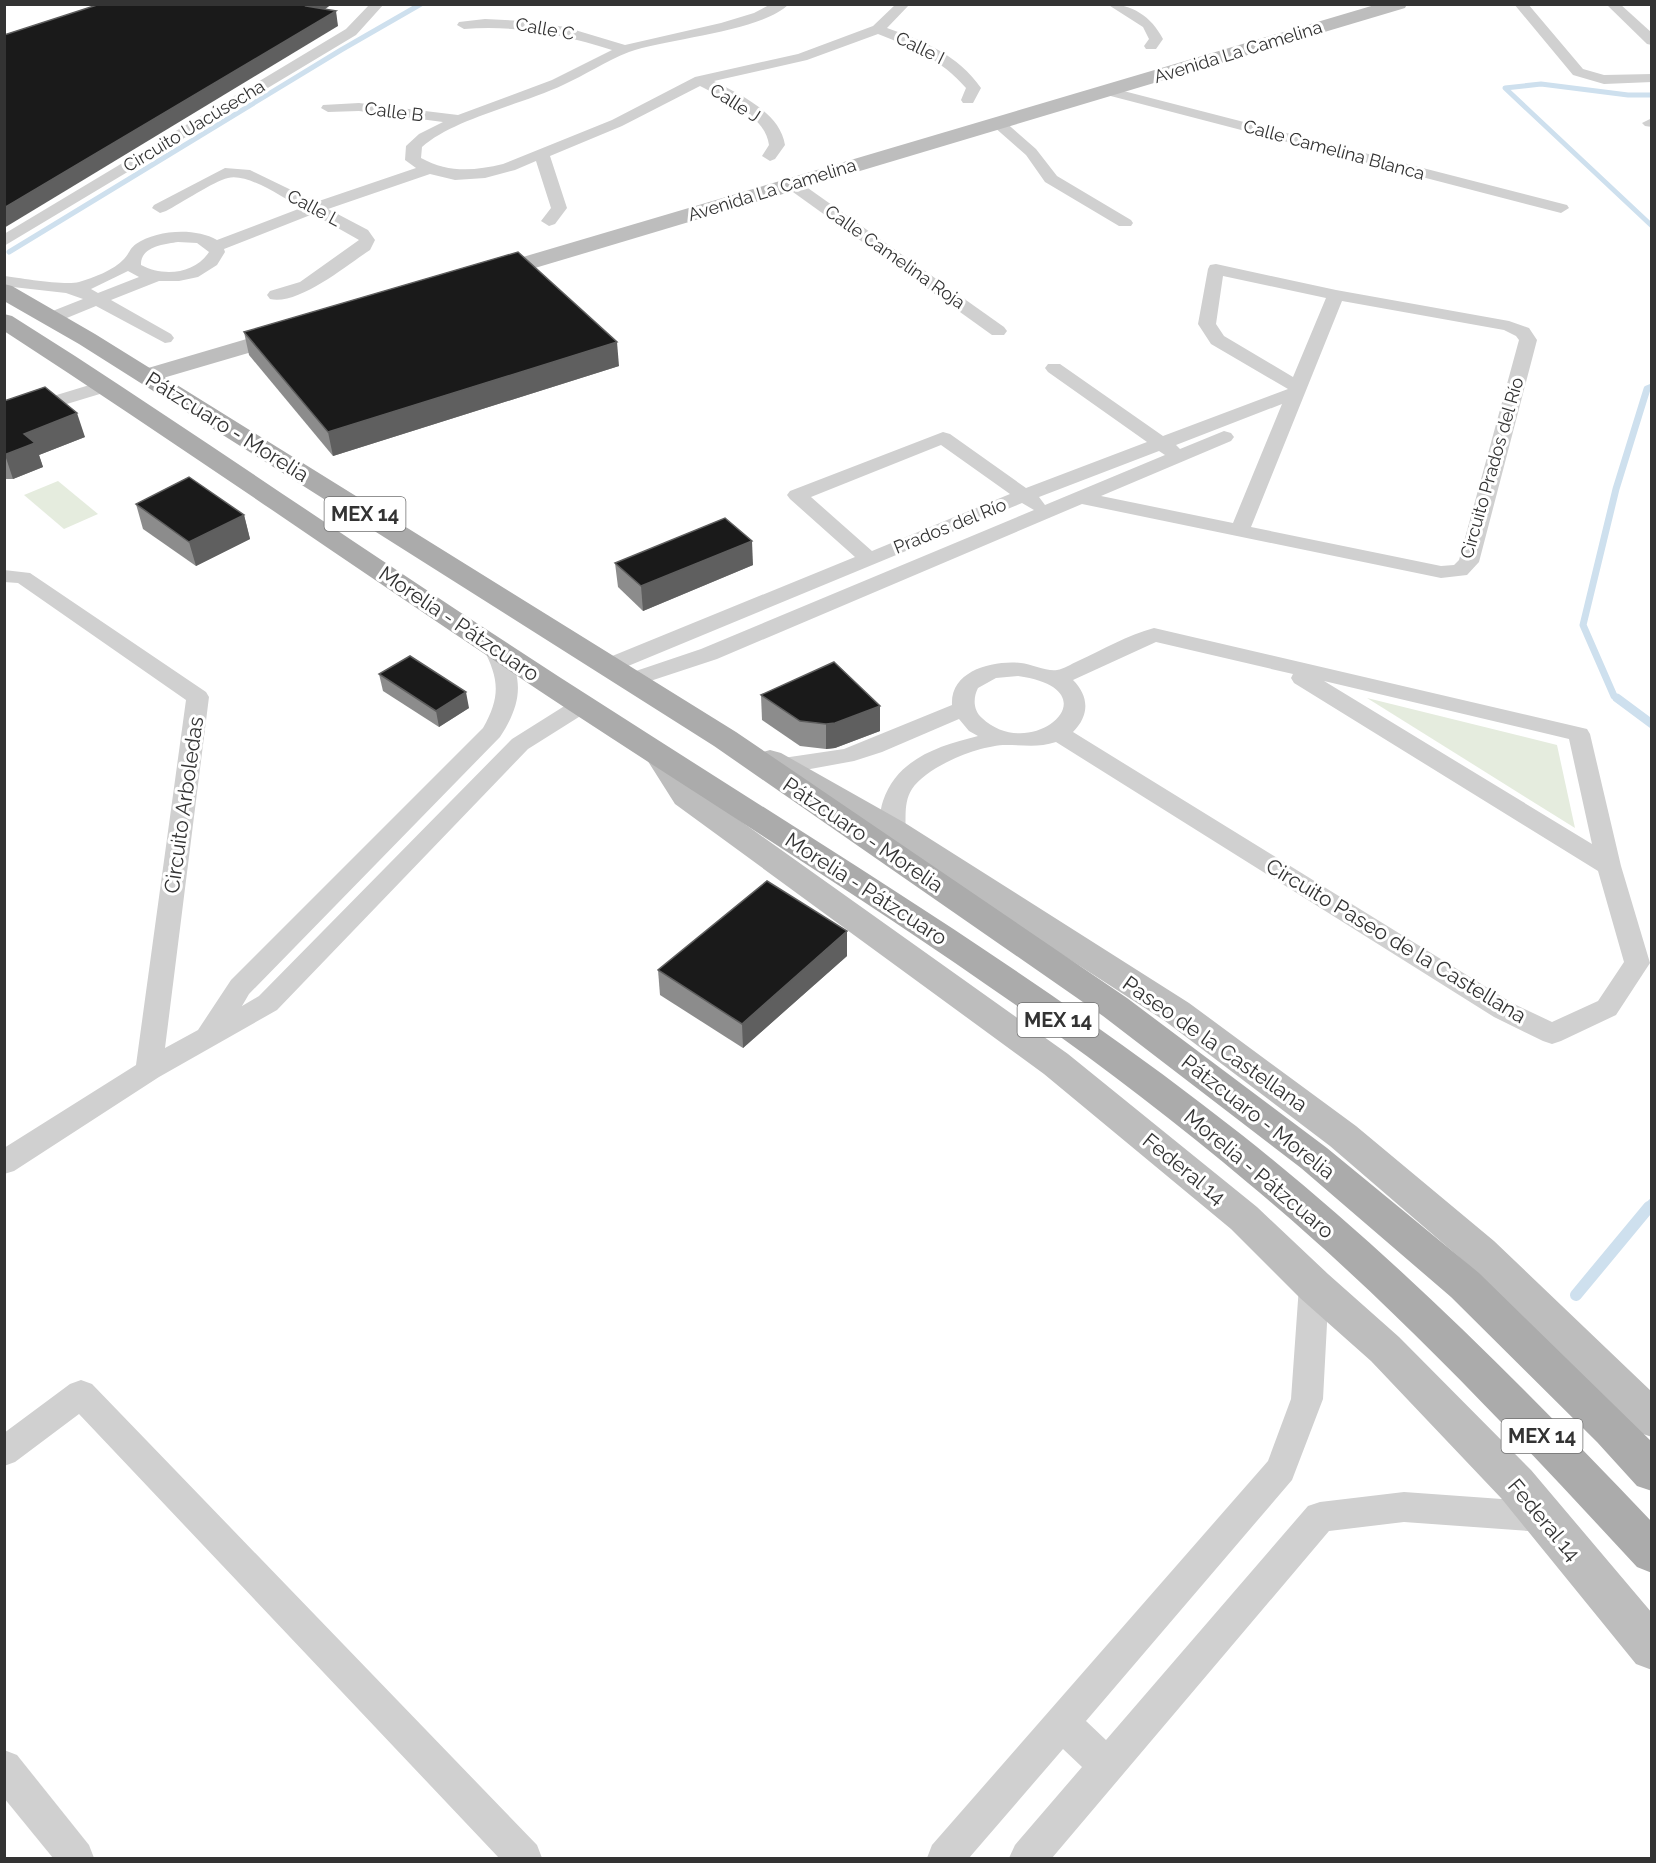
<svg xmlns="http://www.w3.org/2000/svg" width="1656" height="1863" viewBox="0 0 1656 1863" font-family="Raleway,sans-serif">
<rect width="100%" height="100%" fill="#fff"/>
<g fill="#e5ecde">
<path d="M58 481 98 514 64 529 24 495Z"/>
<path d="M1367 698 1557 745 1575 828Z"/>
</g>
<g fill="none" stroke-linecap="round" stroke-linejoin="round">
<g stroke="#cee0ee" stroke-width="5">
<path d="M1652 95H1628L1541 84 1505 88 1652 226"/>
<path d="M9 252 341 50 421 4"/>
</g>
<path stroke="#cee0ee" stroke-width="7" d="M1619 700 1614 696 1583 625 1616 489 1647 389 1652 387"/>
<g stroke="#cee0ee" stroke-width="9">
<path d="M1617 698 1652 724"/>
<path d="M1648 1208 1652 1203"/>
</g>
<path stroke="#cee0ee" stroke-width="12" d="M1576 1295 1649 1207"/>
<g fill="#d0d0d0" fill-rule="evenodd">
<path d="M370 4H384L356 35 4 246V234L346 29Z"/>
<path d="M771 4H789C761 32 668 38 629 52 606 61 585 75 563 85 523 104 453 119 422 147L421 158C448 173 474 171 503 164L612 120 695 77 798 54 873 26 896 4H910L887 28C924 41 958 55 981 88L973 103H963L961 100 966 88C942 60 912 47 878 34L807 60 714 81C740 95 780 112 785 145L775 159 770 161 762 156 769 145C765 115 725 99 700 86L622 126 550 156 567 208 555 224 549 226 541 221 551 208 536 161 515 170 485 178 455 180 430 174 328 209 368 230 375 240 370 250C347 265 298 306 270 299L267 295 270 291 300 282 359 240 313 214 224 249 225 252 217 265 198 277 179 281H159L111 300 171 334 174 338 171 342 165 343 96 306 57 322H45L42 318 45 314 83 299 66 293 4 286V276C20 278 66 286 79 282 93 278 114 270 124 259 129 254 130 248 136 244 156 230 195 227 217 240L301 208C284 198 248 173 228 178 214 181 180 204 166 211L160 213 152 208 154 205 225 168 250 170 316 202 416 168 405 160 406 146 419 134 443 122 359 111 328 112 321 108 323 105 359 103 458 115 552 80 612 50C563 34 516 25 464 29L457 25 459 22 485 19 525 21 565 27 625 45 721 23 754 13ZM178 242 197 243 209 252C195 274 163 277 141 265 140 247 164 244 178 242ZM128 271 139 277 98 293 91 289Z"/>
<path d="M1107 4C1132 4 1151 16 1163 39L1156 49H1146L1144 46 1149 39 1143 27Z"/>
<path d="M1514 4H1528L1583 69 1604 75 1652 74V82L1604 84 1573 75Z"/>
<path d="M1606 4H1620L1652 33V45L1647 44Z"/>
<path d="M1108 87 1567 205 1569 208 1561 213 1103 94 1101 91Z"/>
<path d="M998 118 1003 120 1036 149 1057 176 1131 220 1133 223 1131 226H1119L1045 182 1026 155 993 126 990 123Z"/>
<path d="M1652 118V127L1645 126 1642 123Z"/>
<path d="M792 179 798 181 1004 327 1007 331 1004 335H992L786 187 784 184 786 181Z"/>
<path d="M1216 264 1336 290 1509 321 1529 328 1537 340 1479 562 1467 575 1441 578 1082 504 717 659 632 687 624 685 621 680 624 675 701 649 1034 510 1022 503 616 671 608 673 600 671 597 666 600 661 855 557 790 499 787 495 790 491 943 432 950 434 1026 488 1147 442 1048 372 1045 368 1048 364H1060L1163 436 1288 389 1211 344 1198 324 1208 269 1210 265ZM1223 276 1326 298 1293 377 1224 336 1216 324ZM1342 301 1504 330 1516 336 1519 340 1459 560 1454 565 1441 566 1251 527ZM1282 404 1233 523 1101 496 1231 441 1234 437 1231 433 1224 431 1180 449 1176 445ZM941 445 1010 494 872 551 811 497ZM1159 451 1165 455 1045 505 1039 497Z"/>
<path d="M106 380 113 382 115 386 113 390 4 423V411Z"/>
<path d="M4 570 30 573 206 692 209 697 165 1048 198 1030 231 980 483 728C501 696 499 679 483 648L486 643 494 641 502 643C525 678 522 703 500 737L249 994 242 1006 259 996 512 739 574 700 582 698 590 700 593 705 590 710 528 749 277 1010 159 1077 14 1171 4 1174V1148L136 1065 186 700 18 583 4 582Z"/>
<path d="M1154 628 1587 729 1590 734 1621 866 1650 963 1616 1015 1561 1041 1552 1044 1543 1041 1494 1017 1056 742C1038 748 1024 745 1006 745 980 745 927 766 912 789 901 806 909 826 903 837L894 839 885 837C879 826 879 813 883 801 897 759 938 746 978 736L969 731 959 719 882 752 854 761 783 774 775 771 771 766 775 761 783 758 844 749 952 705C950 670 994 660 1021 663 1031 664 1048 672 1057 670 1064 669 1071 664 1078 661 1102 650 1128 635 1154 628ZM1156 642 1293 674 1291 678 1294 683 1598 871 1624 962 1598 1001 1552 1022 1512 1003 1073 732C1090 715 1089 696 1073 680ZM1018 676C1117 690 1032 765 982 718 973 710 973 698 978 688L996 678ZM1324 681 1569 739 1592 844Z"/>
<path d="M1314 1273 1325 1277 1329 1286 1323 1399 1292 1480 1086 1721 1106 1740 1308 1506 1320 1502 1404 1492 1543 1502 1555 1506 1560 1517 1555 1528 1543 1532 1404 1522 1329 1531 1052 1858H1009L1015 1845 1082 1767 1063 1749 969 1858H927L932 1845 1268 1461 1291 1399 1299 1286 1303 1277Z"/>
<path d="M81 1380 92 1384 537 1845 542 1858H499L79 1414 15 1462 4 1466V1433L70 1384Z"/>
<path d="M4 1750 17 1755 89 1845 94 1858H53L4 1798Z"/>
</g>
<g fill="#bdbdbd" fill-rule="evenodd">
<path d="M1378 4H1407L1405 8 495 280 487 282 479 280 476 275 479 270Z"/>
<path d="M291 326 299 328 303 333 299 338 146 383 138 381 134 376 138 371Z"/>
<path d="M659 745 670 748 697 790 1068 1054 1257 1207 1328 1274 1399 1337 1531 1470 1652 1613V1670L1636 1664 1501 1498 1371 1361 1300 1298 1231 1229 1044 1074 675 804 644 755 648 748Z"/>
<path d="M770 750 781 753 905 823 1189 1003 1356 1126 1494 1241 1652 1392V1437L1637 1432 1466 1263 1330 1146 1165 1021 883 839 759 767 755 760 759 753Z"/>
</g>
<g fill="#ababab" fill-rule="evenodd">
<path d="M4 284 12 286 95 334 736 732 1127 998 1327 1148 1479 1273 1652 1442V1491L1637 1486 1597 1442 1451 1297 1301 1168 1103 1016 714 746 79 344 4 301Z"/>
<path d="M4 314 12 316 75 356C254 473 430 595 611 710 824 847 1043 978 1242 1135 1391 1253 1521 1384 1652 1522V1573L1637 1567C1512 1432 1390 1301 1248 1183 1038 1005 800 862 570 711 381 586 195 455 4 331Z"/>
</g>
</g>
<g fill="#8c8c8c">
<path d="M244 332 619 366 333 456 249 355Z"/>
<path d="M4 401 85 437 39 455 43 467 13 479H4Z"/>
<path d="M136 504 244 515 250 539 196 566 143 529Z"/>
<path d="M615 563 753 565 643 611 618 587Z"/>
<path d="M379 674 469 708 439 727 383 691Z"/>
<path d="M761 695 880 731 835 748 826 749 800 746 762 720Z"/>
<path d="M847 956 743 1048 660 995 658 970Z"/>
</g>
<g fill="#5f5f5f">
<path d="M308 4H332L309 21 306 6Z"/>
<path d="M336 11 338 26 4 228V208Z"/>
<path d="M617 342 619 366 333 456 328 432Z"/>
<path d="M77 413 85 437 39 455 43 467 13 479 5 455 24 434Z"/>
<path d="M244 515 250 539 196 566 189 542Z"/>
<path d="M752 541 753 565 643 611 641 586Z"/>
<path d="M466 692 469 708 439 727 436 711Z"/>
<path d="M880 706V731L835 748 826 749V724Z"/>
<path d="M847 931V956L743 1048 742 1024Z"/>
</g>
<g fill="#1a1a1a" stroke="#5f5f5f" stroke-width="1.5">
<path d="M100 4H308L306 6 336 11 4 208V35Z"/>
<path d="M518 252 617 342 328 432 244 332Z"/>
<path d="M45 387 77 413 24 434 35 443 4 455V401Z"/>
<path d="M189 477 244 515 189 542 136 504Z"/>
<path d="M725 518 752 541 641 586 615 563Z"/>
<path d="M410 656 466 692 436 711 379 674Z"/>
<path d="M834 662 880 706 835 723 826 724 800 721 761 695Z"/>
<path d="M767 881 847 931 742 1024 658 970Z"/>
</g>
<g text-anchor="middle" stroke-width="6" stroke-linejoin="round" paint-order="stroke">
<g font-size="18" fill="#333" stroke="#fff">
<text transform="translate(545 29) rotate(10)" y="6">Calle C</text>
<text transform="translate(920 48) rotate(26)" y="6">Calle I</text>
<text transform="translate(1238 52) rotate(-17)" y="6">Avenida La Camelina</text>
<text transform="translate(735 103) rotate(33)" y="6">Calle J</text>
<text transform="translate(394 112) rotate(7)" y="6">Calle B</text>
<text transform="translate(194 126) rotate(-31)" y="6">Circuito Uacúsecha</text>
<text transform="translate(1334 150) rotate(15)" y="6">Calle Camelina Blanca</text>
<text transform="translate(772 190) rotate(-17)" y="6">Avenida La Camelina</text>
<text transform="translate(314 208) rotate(28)" y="6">Calle L</text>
<text transform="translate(895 257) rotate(35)" y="6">Calle Camelina Roja</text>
<text transform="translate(1492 468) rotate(-74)" y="6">Circuito Prados del Río</text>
<text transform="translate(950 526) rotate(-22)" y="6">Prados del Río</text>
</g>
<g fill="#fff" stroke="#707070" stroke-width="1.5">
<rect x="324.5" y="497" width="81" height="34" rx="4.5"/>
<rect x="1017.5" y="1003" width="81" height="34" rx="4.5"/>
<rect x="1501.5" y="1419" width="81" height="34" rx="4.5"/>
</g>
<g font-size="20" font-weight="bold" fill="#333">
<text x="365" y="521">MEX 14</text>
<text x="1058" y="1027">MEX 14</text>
<text x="1542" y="1443">MEX 14</text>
</g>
<g font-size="21" fill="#333" stroke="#fff">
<text transform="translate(227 427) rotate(32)" y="7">Pátzcuaro - Morelia</text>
<text transform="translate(459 624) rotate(34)" y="7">Morelia - Pátzcuaro</text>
<text transform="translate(184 805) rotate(-82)" y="7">Circuito Arboledas</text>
<text transform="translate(863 835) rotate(34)" y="7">Pátzcuaro - Morelia</text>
<text transform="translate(866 889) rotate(33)" y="7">Morelia - Pátzcuaro</text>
<text transform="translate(1396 941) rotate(31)" y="7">Circuito Paseo de la Castellana</text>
<text transform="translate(1215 1044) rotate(35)" y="7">Paseo de la Castellana</text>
<text transform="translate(1258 1117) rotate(38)" y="7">Pátzcuaro - Morelia</text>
<text transform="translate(1184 1169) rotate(39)" y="7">Federal 14</text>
<text transform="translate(1259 1174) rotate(40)" y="7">Morelia - Pátzcuaro</text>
<text transform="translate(1544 1520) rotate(50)" y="7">Federal 14</text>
</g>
</g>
<rect width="1656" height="1863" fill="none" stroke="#333333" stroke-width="12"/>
</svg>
